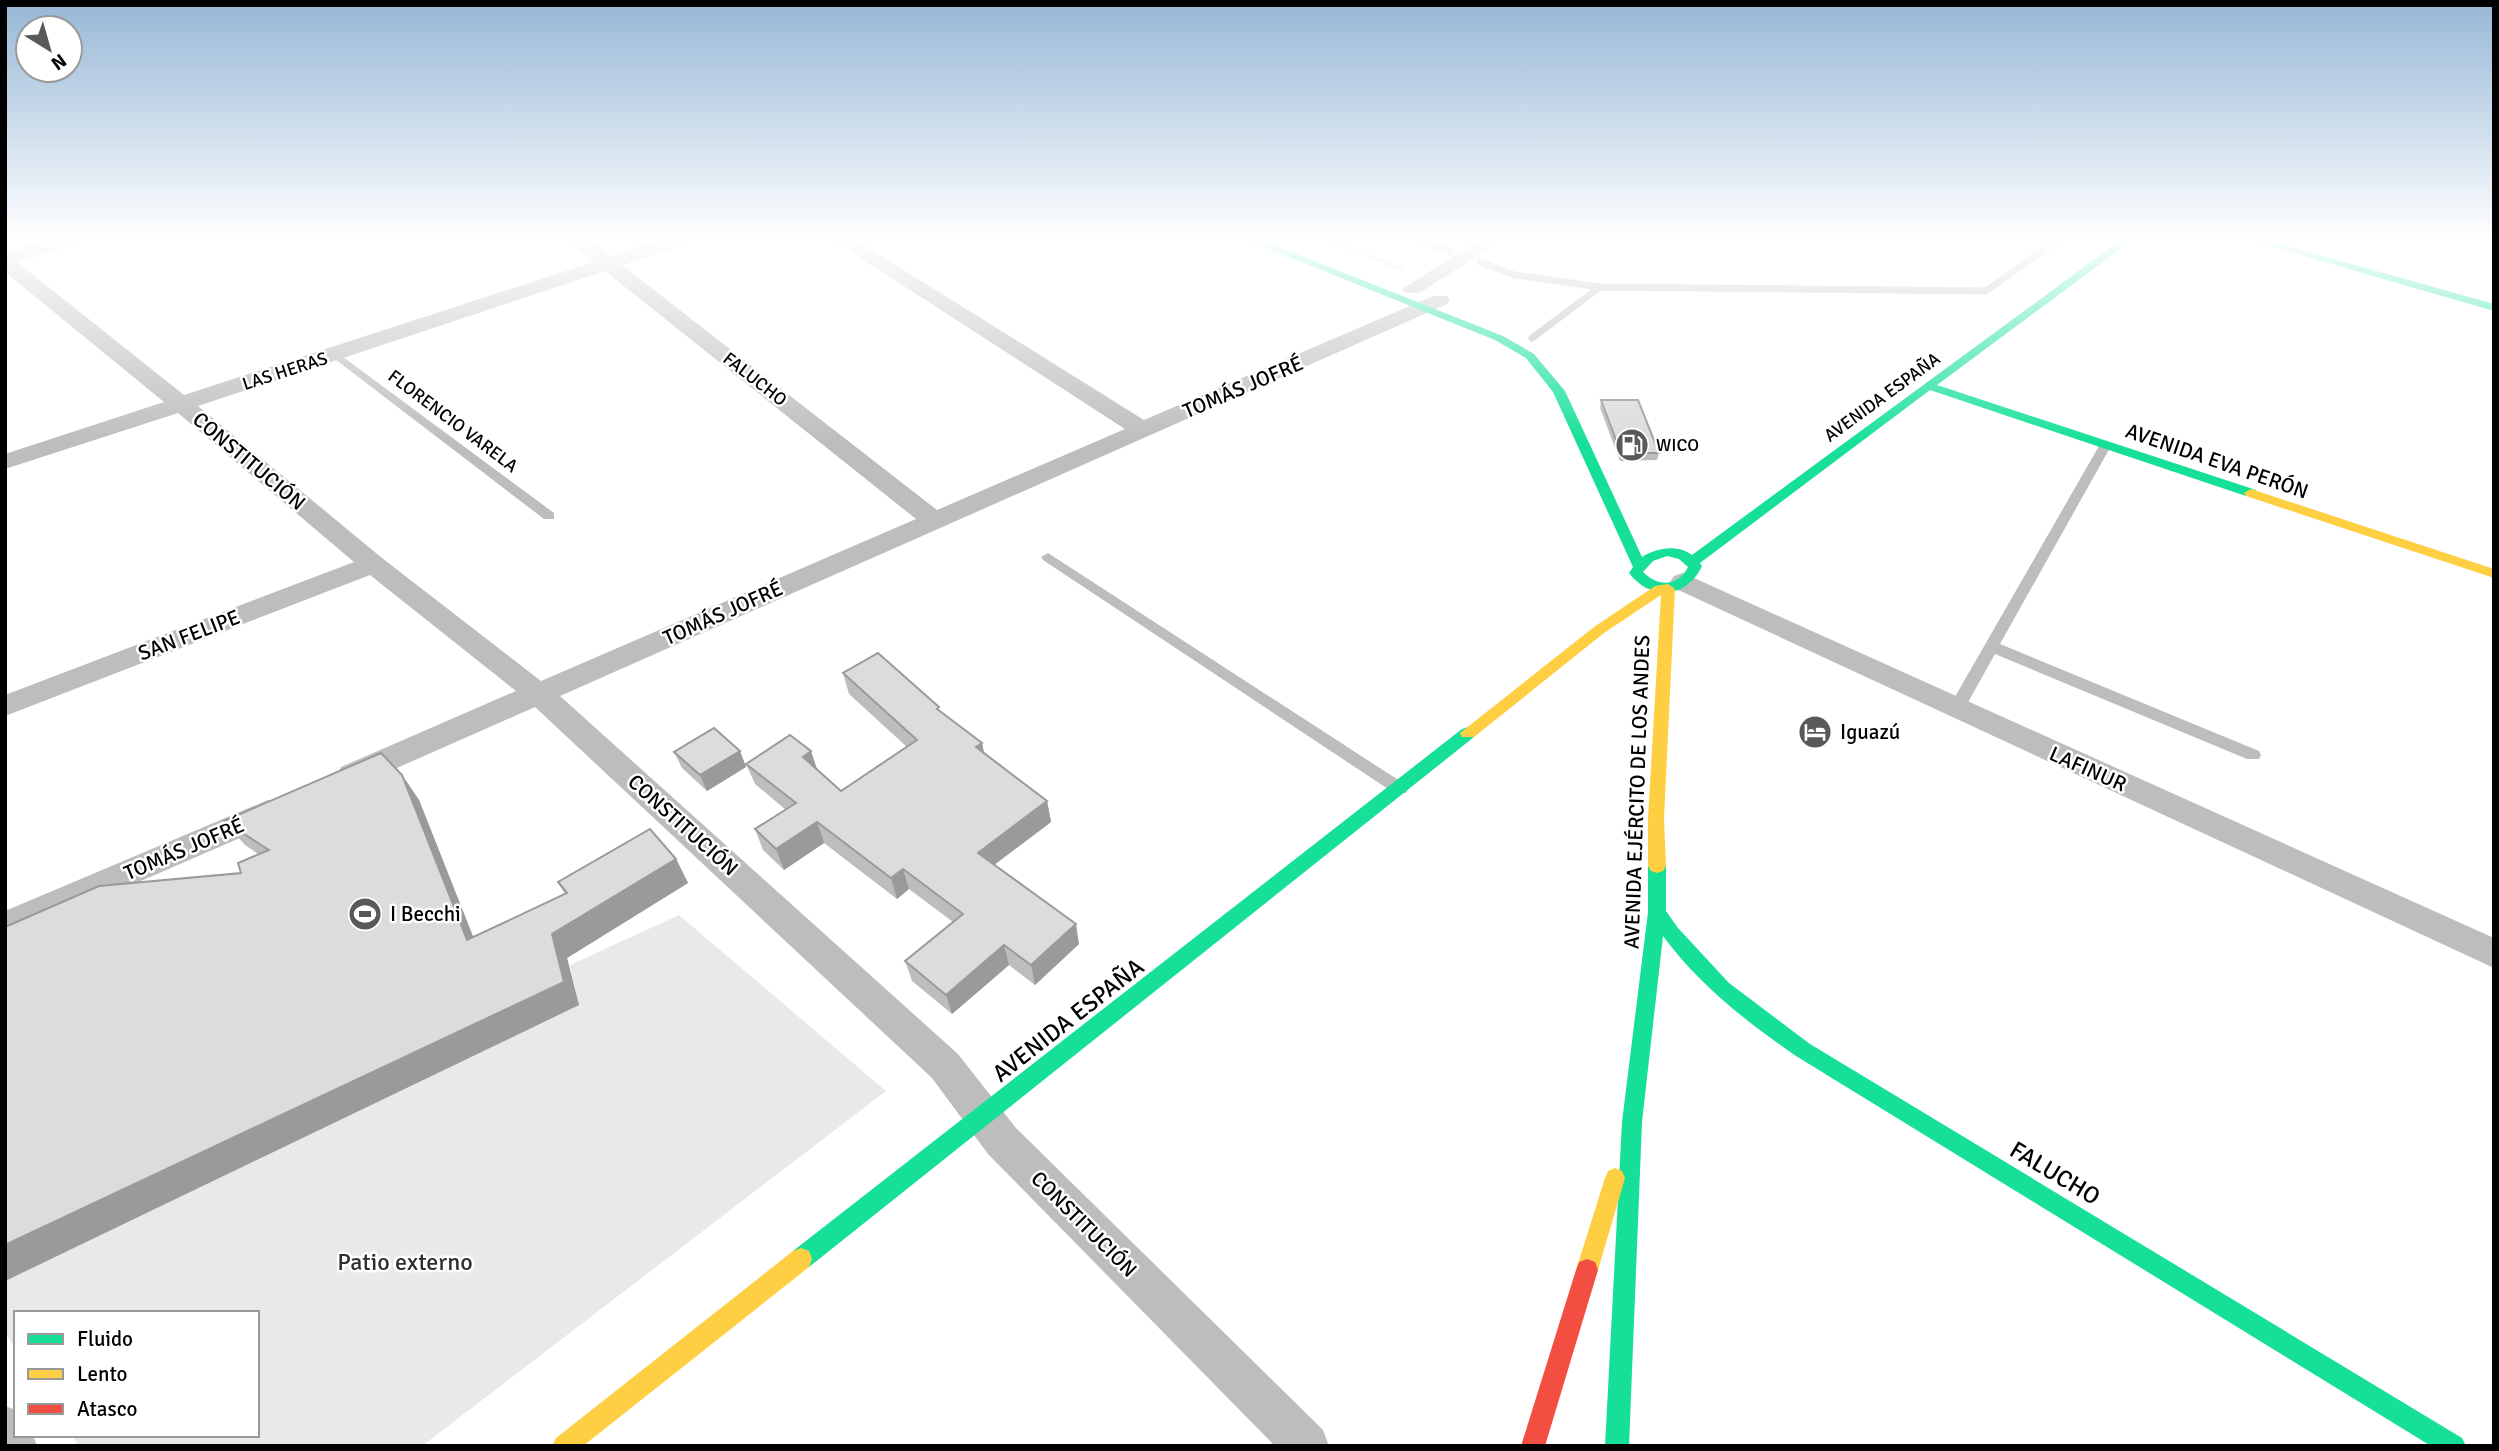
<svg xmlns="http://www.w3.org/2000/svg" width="2499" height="1451" viewBox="0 0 2499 1451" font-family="Signika,sans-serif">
<rect width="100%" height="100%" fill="#fff"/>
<path fill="#e9e9e9" d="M679 915 886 1091 422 1446H79L72 1435H257V1313H16V1349L5 1333V1281L579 1005 570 965Z"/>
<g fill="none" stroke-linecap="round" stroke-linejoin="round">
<g stroke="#bbb" stroke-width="7">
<path d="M1416 239 1451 252"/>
<path d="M1480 262 1515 275 1600 287 1986 291 2059 239"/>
<path d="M1532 338 1600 287"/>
</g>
<path stroke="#b8b8b8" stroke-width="3.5" stroke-dasharray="2 2.5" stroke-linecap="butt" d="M1326 239 1404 270"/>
<g fill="#bdbdbd" fill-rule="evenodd">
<path d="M335 351 554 513V519H544L331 356V352Z"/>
<path d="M2105 442 2111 446 2000 644 2259 751 2261 755 2259 759H2247L1995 654 1962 713 1956 715 1948 709 2099 446Z"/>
<path d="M1048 553 1406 785 1408 789 1406 793H1394L1043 560 1041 557Z"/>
</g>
<g fill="#bdbdbd" fill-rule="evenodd">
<path d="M50 239H81L79 243 17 262 184 395 593 262 567 239H589L610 256 662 239H692L690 243 622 265 937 510 1125 429 831 239H854L1144 420 1433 296H1447L1450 300 1447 304 560 696 958 1054 1016 1128 1323 1430 1329 1446H1275L988 1154 932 1078 535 707 363 783 352 786 341 783 337 775 341 767 516 691 370 575 5 716V695L354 562 178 413 5 469V454L164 402 5 272V253ZM605 271 916 519 541 681 382 558 198 406Z"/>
<path d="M1481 239H1504L1419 293H1405L1402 289Z"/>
<path d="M1683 573 2494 938V968L1674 588 1670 582 1674 576Z"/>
<path d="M268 800 279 803 284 812 279 821 5 940V911Z"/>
<path d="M5 1406 16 1410V1435H33L37 1446H5Z"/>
</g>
<g fill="#16e098" fill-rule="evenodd">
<path d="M1244 239H1259L1503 336 1534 354 1565 391 1642 557C1656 548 1677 544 1692 555L2122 239H2134L1937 385 2256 490 2258 493 2256 496H2246L1930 390 1700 563 1702 566C1687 598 1651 602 1629 573L1633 567 1553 392 1526 358 1495 340ZM1667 556 1679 559 1688 567C1678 587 1658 587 1643 572L1653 561Z"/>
<path d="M2245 239H2263L2494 304V311Z"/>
<path d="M1468 727 1476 733 1474 737 809 1267 801 1270 793 1267 790 1259 793 1251 1462 729Z"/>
<path d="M1657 859 1663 861 1666 866V911L1678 928 1729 983 1810 1044 2462 1438 2466 1446H2431L1796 1056C1747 1022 1699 985 1663 936L1642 1122 1629 1446H1605L1622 1122 1648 912V866L1651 861Z"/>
</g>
<g fill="#ffcf43" fill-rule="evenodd">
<path d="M2251 489 2494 569V578L2246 496 2244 493Z"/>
<path d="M1668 584 1675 589 1664 818 1666 866 1663 871 1657 873 1651 871 1648 866V818L1661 595 1604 633 1474 737H1462L1460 733 1594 627 1655 586Z"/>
<path d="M1615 1168 1622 1171 1625 1178 1598 1270 1595 1278 1587 1281 1579 1278 1576 1270 1605 1178 1608 1171Z"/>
<path d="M801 1248 809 1251 812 1259 809 1267 583 1446H552L556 1438 793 1251Z"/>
</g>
<path fill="#f24e42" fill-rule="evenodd" d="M1587 1259 1595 1262 1598 1270 1545 1446H1521L1576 1270 1579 1262Z"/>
</g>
<g fill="#bdbdbd">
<path d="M1601 400 1659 453 1657 460 1620 461 1600 408Z"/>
<path d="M843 673 940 712 982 743 984 752 1047 801 1051 822 994 865 1079 944 1035 985 1009 965 952 1014 912 981 905 961 953 922 909 889 897 899 824 843 784 870 763 850 755 829 786 810 755 784 746 764 818 770 841 791 907 747 849 694Z"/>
<path d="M740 751 746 767 707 791 682 768 674 752Z"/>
<path d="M402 775 419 800 473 937 565 894 558 882 676 859 688 883 567 958 579 1005 5 1281V927L241 873 258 854 245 845 224 821Z"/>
</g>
<g fill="#9a9a9a">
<path d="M982 743 986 764 976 747Z"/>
<path d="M740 751 746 767 707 791 700 775Z"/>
<path d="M811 751 818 772 803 757Z"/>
<path d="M402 775 419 800 484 964 467 940Z"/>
<path d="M1047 801 1051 822 982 874 978 853Z"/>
<path d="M817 822 824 843 784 870 776 849Z"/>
<path d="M676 859 688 883 567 958 579 1005 5 1281V1245L552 934Z"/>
<path d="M903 869 909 889 897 899 891 878Z"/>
<path d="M1076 924 1079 944 1035 985 1031 965Z"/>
<path d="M1004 945 1009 965 952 1014 946 995Z"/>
</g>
<g fill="#dcdcdc" stroke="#9a9a9a" stroke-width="2">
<path d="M1601 400H1638L1659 453H1621Z"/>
<path d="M878 653 939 707 937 709 982 743 976 747 1047 801 978 853 1076 924 1031 965 1004 945 946 995 905 961 963 914 903 869 891 878 817 822 776 849 755 829 796 803 746 764 790 735 811 751 803 757 841 791 917 740 843 673Z"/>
<path d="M714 728 740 751 700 775 674 752Z"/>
<path d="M381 753 402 775 467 940 567 893 558 882 650 829 676 859 552 934 564 982 5 1245V927L99 886 241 873 238 863 269 850 224 821Z"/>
</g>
<linearGradient id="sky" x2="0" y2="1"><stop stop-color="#96b7d6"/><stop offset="0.54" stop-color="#fff"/><stop offset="1" stop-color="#fff" stop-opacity="0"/></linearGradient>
<rect width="2499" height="443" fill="url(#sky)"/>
<defs>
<symbol id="fuel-disc" viewBox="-11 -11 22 22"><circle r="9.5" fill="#595959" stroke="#fff"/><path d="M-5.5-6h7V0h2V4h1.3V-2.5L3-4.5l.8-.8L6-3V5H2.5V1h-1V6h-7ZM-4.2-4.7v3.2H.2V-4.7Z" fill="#fff"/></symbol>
<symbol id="hotel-disc" viewBox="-11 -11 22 22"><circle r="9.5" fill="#595959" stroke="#fff"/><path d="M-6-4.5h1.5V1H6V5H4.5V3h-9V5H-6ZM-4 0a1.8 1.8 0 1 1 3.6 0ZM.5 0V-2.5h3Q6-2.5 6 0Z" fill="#fff"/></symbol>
<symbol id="stadium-disc" viewBox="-11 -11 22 22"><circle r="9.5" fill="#595959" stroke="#fff"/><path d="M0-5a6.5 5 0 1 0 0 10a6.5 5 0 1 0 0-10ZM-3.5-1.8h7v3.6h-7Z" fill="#fff"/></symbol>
</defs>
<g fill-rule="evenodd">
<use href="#fuel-disc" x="1613" y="426" width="38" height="38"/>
<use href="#hotel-disc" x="1796" y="713" width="38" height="38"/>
<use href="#stadium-disc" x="346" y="895" width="38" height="38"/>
</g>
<g text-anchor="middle" stroke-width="5" stroke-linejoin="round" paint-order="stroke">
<g font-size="18" fill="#000" stroke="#fff">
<text transform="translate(285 371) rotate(-18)" y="6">LAS HERAS</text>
<text transform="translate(755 379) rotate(38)" y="6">FALUCHO</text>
<text transform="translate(1882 397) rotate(-36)" y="6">AVENIDA ESPAÑA</text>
<text transform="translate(453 421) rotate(37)" y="6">FLORENCIO VARELA</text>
</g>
<g font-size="18" fill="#000" stroke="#fff" text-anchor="start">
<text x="1656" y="451">WICO</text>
</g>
<g font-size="21" fill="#000" stroke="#fff">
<text transform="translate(1243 387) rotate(-23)" y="7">TOMÁS JOFRÉ</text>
<text transform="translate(249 461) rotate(40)" y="7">CONSTITUCIÓN</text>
<text transform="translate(2217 461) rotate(19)" y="7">AVENIDA EVA PERÓN</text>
<text transform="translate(723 613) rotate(-24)" y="7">TOMÁS JOFRÉ</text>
<text transform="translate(189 635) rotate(-21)" y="7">SAN FELIPE</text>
<text transform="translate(2088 769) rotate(24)" y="7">LAFINUR</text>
<text transform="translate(1637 792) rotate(-88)" y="7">AVENIDA EJÉRCITO DE LOS ANDES</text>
<text transform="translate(683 825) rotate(42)" y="7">CONSTITUCIÓN</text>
<text transform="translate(184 849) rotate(-23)" y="7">TOMÁS JOFRÉ</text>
<text transform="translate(1084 1224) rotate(45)" y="7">CONSTITUCIÓN</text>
</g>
<g font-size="21" fill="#000" stroke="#fff" text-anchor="start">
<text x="1840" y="739">Iguazú</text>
<text x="390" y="921">I Becchi</text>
</g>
<g font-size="24" fill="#000" stroke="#fff">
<text transform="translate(1068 1020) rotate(-38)" y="8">AVENIDA ESPAÑA</text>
<text transform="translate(2055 1173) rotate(31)" y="8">FALUCHO</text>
</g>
<g font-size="24" fill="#2e2e2e" stroke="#fff">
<text x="405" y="1270">Patio externo</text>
</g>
</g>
<rect width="2499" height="1451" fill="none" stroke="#000000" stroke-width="14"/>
<rect x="14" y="1311" width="245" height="126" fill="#ffffff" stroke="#999999" stroke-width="2"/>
<rect x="28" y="1334" width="35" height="10" fill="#16e098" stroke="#999999" stroke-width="2"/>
<text x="77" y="1346" font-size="21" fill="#000000">Fluido</text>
<rect x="28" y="1369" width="35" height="10" fill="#ffcf43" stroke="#999999" stroke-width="2"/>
<text x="77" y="1381" font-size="21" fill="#000000">Lento</text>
<rect x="28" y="1404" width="35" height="10" fill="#f24e42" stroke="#999999" stroke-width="2"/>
<text x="77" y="1416" font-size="21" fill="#000000">Atasco</text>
<g transform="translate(49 49) rotate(143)"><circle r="33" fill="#ffffff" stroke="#999999" stroke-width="2"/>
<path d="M0-5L12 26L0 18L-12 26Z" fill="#595959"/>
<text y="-10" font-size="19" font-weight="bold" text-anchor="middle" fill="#000000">N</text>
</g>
</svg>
